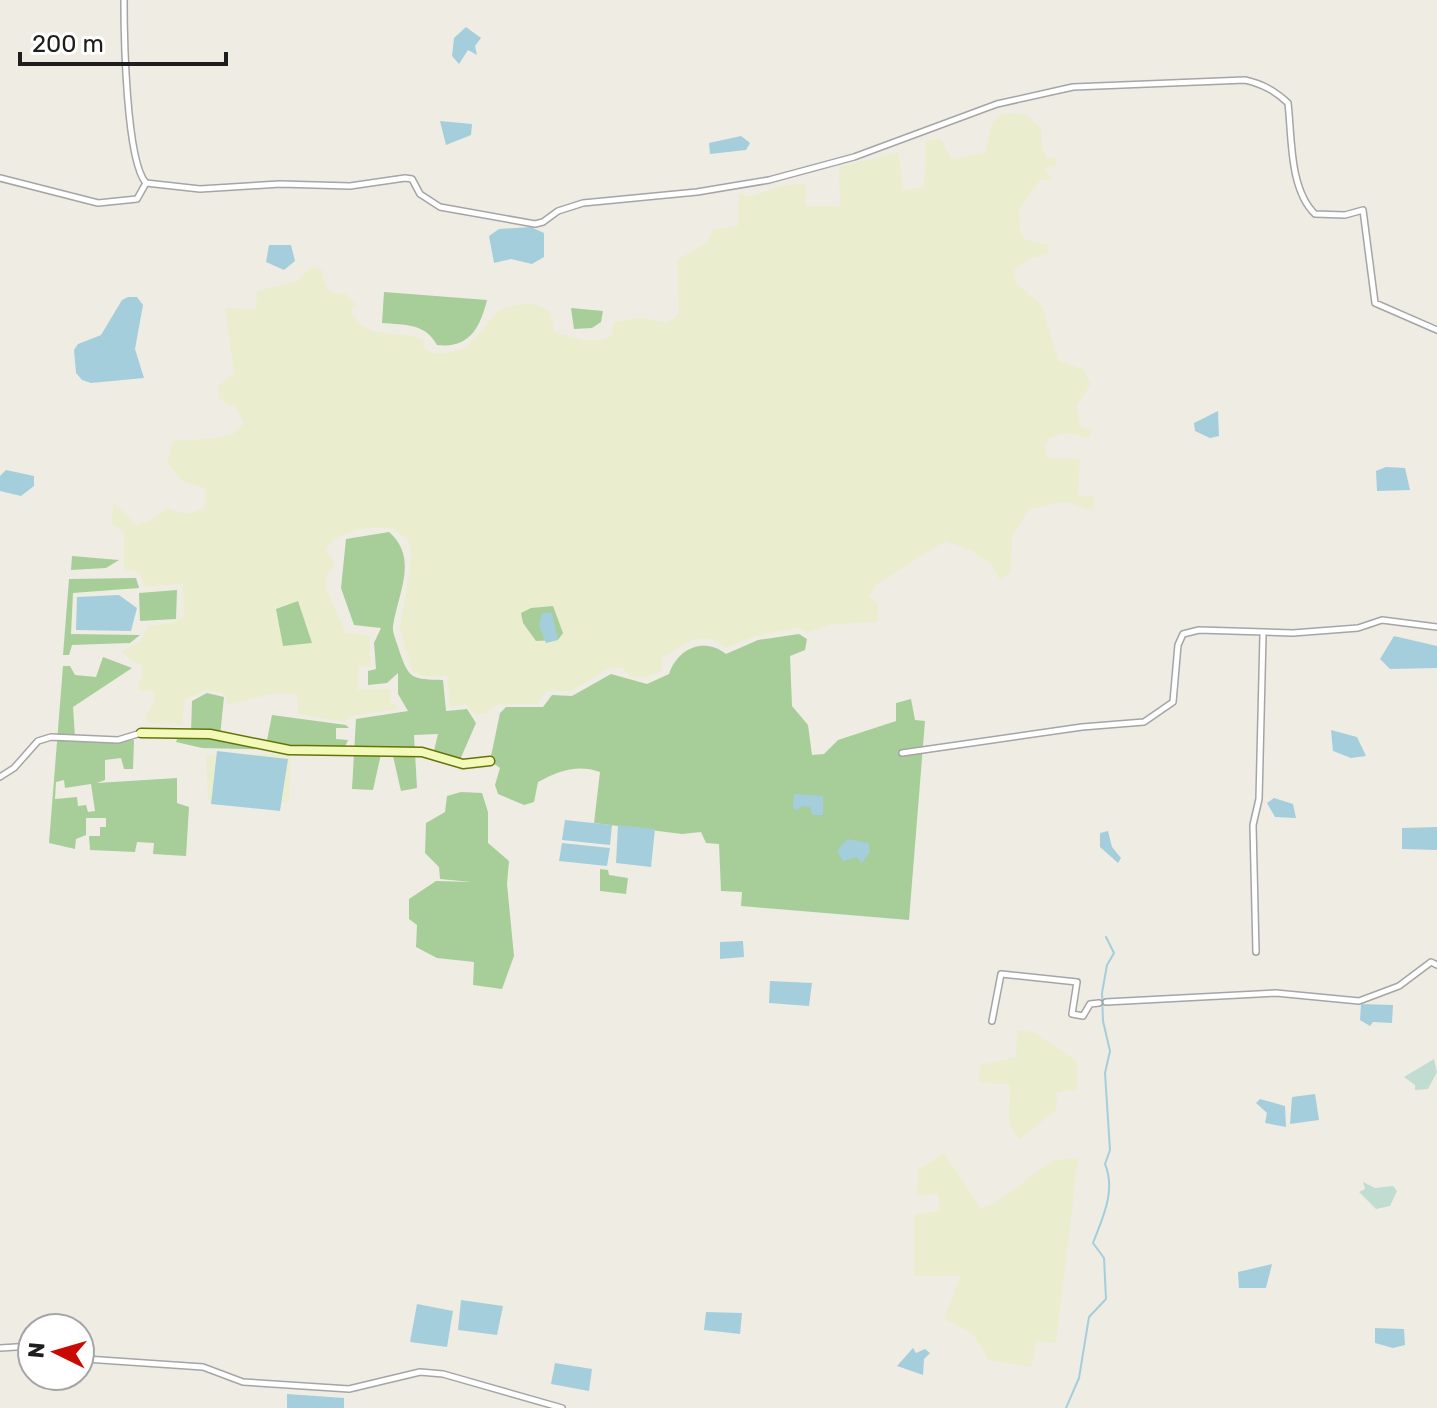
<svg xmlns="http://www.w3.org/2000/svg" width="1437" height="1408" viewBox="0 0 1437 1408" font-family="Rubik,sans-serif">
<rect width="100%" height="100%" fill="#efece4"/>
<g fill="#eaeecf">
<path d="M1010 113 1026 115 1041 128 1042 146 1046 158 1056 157V166L1045 169 1053 181 1041 179 1019 210 1020 231 1026 240 1049 245 1048 254 1029 259 1014 270 1016 282 1042 306 1058 360 1084 370 1091 384 1076 407 1081 427 1092 429 1089 438 1066 433 1049 438 1045 448 1048 458 1080 459 1078 495 1095 497 1093 510 1065 502 1029 509 1012 537 1011 572 1000 580 991 565 971 550 945 541 876 585 869 597 878 603V622L832 624 807 633 797 628 756 636 726 648 712 639H694L662 657V670L647 677H631L622 668 611 667 571 691H547L537 704H498L487 713 476 715 465 704 450 707 447 676H423L412 671 400 629 412 552 408 539 388 527 358 529 332 540 326 551 334 560 332 570 326 575V589L346 633 369 636 371 666 359 667 357 690 390 689V703L397 705V709L352 716 344 722 298 714 297 694 274 693 228 705 225 694 205 690 185 700 182 725 149 723 145 716 154 703V691H138L143 666 128 658 122 651 141 641 148 626 169 624 184 617 183 584 144 587 140 573 124 569V532L111 523 114 503 137 525 152 520 167 508 187 514 205 508V488L184 482 167 463 173 441 215 438 233 434 244 423 235 406 220 400 217 387 234 373 225 308 256 309 257 291 295 282 311 267 322 270 325 285 332 293H345L357 305 350 311 361 325 376 332 413 336 424 340 423 349 434 353H451L467 347 500 309 520 304H535L550 311 554 332 583 340H601L612 336 613 322 641 318 668 323 679 314 677 260 708 242 713 229 738 226 739 194 752 196 783 185 806 184 805 206H840L839 167 899 152 903 190 924 187 926 141 940 138 951 159 985 153 992 124 997 116Z"/>
<path d="M291 754 289 803 208 800 206 755Z"/>
<path d="M1017 1030 1033 1032 1077 1061V1090L1057 1092 1056 1110 1019 1140 1009 1124 1010 1085 979 1082 980 1065 1016 1057Z"/>
<path d="M944 1153 981 1208 994 1204 1053 1160 1078 1158 1056 1343 1037 1341 1031 1367 989 1360 972 1333 944 1319 960 1276H914V1215L940 1210 938 1194 916 1196 918 1170Z"/>
</g>
<g fill="#a7ce99" fill-rule="evenodd">
<path d="M384 292 487 300C480 328 469 349 437 345 425 323 405 325 382 323Z"/>
<path d="M571 308 603 311 601 322 592 328 574 329Z"/>
<path d="M389 532C419 558 398 593 393 626 392 633 397 642 399 650 409 680 412 679 443 680L446 711 467 709 476 723 459 762 433 755 438 734 414 735 417 788 401 791 393 756 381 754 373 790 352 789 356 719 408 711 398 694V673L387 683 368 685V671L376 669 374 643 381 628 354 625 341 588 346 539Z"/>
<path d="M72 556 119 560 106 568 71 570Z"/>
<path d="M136 578 139 588 73 593 71 634 140 635 130 643 72 645 69 655H63L69 579Z"/>
<path d="M177 590 176 619 140 621 139 593Z"/>
<path d="M298 601 312 643 283 646 276 609Z"/>
<path d="M553 606 563 633 558 640 536 641 523 623 521 613 531 608Z"/>
<path d="M799 634 807 639 805 650 790 656 792 706 808 725 812 755 824 754 838 740 896 721V703L911 699 915 720 925 721 909 920 741 906 742 892 721 891 719 844 706 843 701 832 682 834 594 823 600 772C577 764 559 771 538 782L534 802 524 805 498 794 495 785 500 768 490 761 500 713 506 707H543L552 695 572 696 611 674 647 684 669 674C678 648 704 637 726 654L758 640Z"/>
<path d="M103 657 132 668 73 707 75 737 134 740 133 769H124L121 758 105 760V780L97 783 177 778V803L189 807 186 856 153 854 154 843 137 842 135 852 90 850 89 836H100V827H106V818H86V835L76 839 75 849 49 843 63 666H70L75 675 96 677ZM64 780 65 788 91 784 95 811 88 812 86 805 78 806 77 797 55 799 56 782Z"/>
<path d="M207 693 224 697 220 736 266 745 272 715 346 725 349 728H336V739L348 740 343 751 202 748 176 742 180 732 191 733 192 701Z"/>
<path d="M461 792 482 793 488 812V843L509 861 507 884 514 956 502 989 473 985 474 962 437 958 416 947 417 925 409 919V899L436 881 472 882 440 879 439 867 425 853 426 823 445 812 447 796Z"/>
<path d="M600 869 608 870 609 875 628 878 626 894 600 891Z"/>
</g>
<g fill="#c1ddd1">
<path d="M1434 1059 1437 1072 1428 1089 1415 1090V1085L1404 1077Z"/>
<path d="M1363 1182 1375 1188 1393 1186 1397 1191 1390 1206 1376 1209 1359 1192 1365 1189Z"/>
</g>
<g fill="#a5cedc">
<path d="M466 27 481 38 475 46 477 55 468 50 459 64 452 56 454 38Z"/>
<path d="M440 121 472 124 471 135 446 145Z"/>
<path d="M741 136 750 143 746 150 710 154 709 143Z"/>
<path d="M531 227 544 233V257L532 264 511 259 494 263 489 236 499 229Z"/>
<path d="M269 245H291L295 261 284 270 266 262Z"/>
<path d="M128 297H137L143 305 135 349 144 378 91 383 82 380 76 373 74 350 78 344 101 335 122 300Z"/>
<path d="M1218 411 1219 436 1210 438 1195 431 1194 423Z"/>
<path d="M1386 467 1405 468 1410 490 1377 491 1376 471Z"/>
<path d="M6 470 34 476V486L21 496 0 491V476Z"/>
<path d="M119 595 137 608 131 631 76 630 77 597Z"/>
<path d="M542 613H552L558 640 546 643 539 625Z"/>
<path d="M1394 636 1437 646V668L1390 669 1380 659Z"/>
<path d="M1331 730 1357 737 1366 756 1351 758 1333 751Z"/>
<path d="M217 751 288 759 280 811 211 804Z"/>
<path d="M794 794 823 796V815H813L810 807 802 806 796 811 793 806Z"/>
<path d="M1274 798 1293 804 1296 818 1275 817 1267 803Z"/>
<path d="M565 820 612 825 610 845 562 840Z"/>
<path d="M618 825 655 829 651 867 616 863Z"/>
<path d="M1437 827V850L1402 849V828Z"/>
<path d="M1108 831 1112 847 1121 858 1118 863 1100 847V833Z"/>
<path d="M847 839 868 843 870 851 862 863 857 857 843 861 837 851Z"/>
<path d="M562 843 610 848 607 866 559 861Z"/>
<path d="M743 941 744 957 720 959V942Z"/>
<path d="M770 981 812 983 809 1006 769 1003Z"/>
<path d="M1361 1004 1393 1005 1392 1023 1373 1022 1370 1026 1360 1020Z"/>
<path d="M1315 1094 1319 1120 1290 1124 1292 1097Z"/>
<path d="M1260 1099 1285 1106 1286 1127 1265 1123 1267 1113 1256 1103Z"/>
<path d="M1272 1264 1266 1288H1239L1238 1272Z"/>
<path d="M461 1300 503 1306 497 1335 458 1330Z"/>
<path d="M417 1304 453 1311 447 1347 410 1342Z"/>
<path d="M706 1312 742 1313 740 1334 704 1330Z"/>
<path d="M1375 1328 1404 1329 1405 1345 1393 1348 1375 1343Z"/>
<path d="M913 1348 916 1353 925 1349 930 1353 924 1359 923 1375 897 1366Z"/>
<path d="M555 1363 592 1369 589 1391 551 1384Z"/>
<path d="M287 1394 344 1398V1408H287Z"/>
</g>
<g fill="none" stroke-linecap="round" stroke-linejoin="round">
<path stroke="#a5cedc" stroke-width="2" d="M1066 1408 1079 1378 1089 1317 1106 1299 1104 1258 1093 1243C1103 1217 1116 1191 1105 1164L1110 1150 1105 1073 1110 1051 1103 1021 1102 993 1107 965 1114 953 1106 937"/>
<defs>
<g id="street">
<path d="M124 0C124 34 126 161 146 183L200 189 280 184 350 186 405 178 412 179 420 194 440 207 535 224 543 222 558 211 583 203 697 192 769 180 854 157 997 104 1073 87 1245 80C1263 84 1275 91 1288 103 1292 136 1289 189 1315 214L1345 215 1363 210 1375 303 1437 330"/>
<path d="M0 178 98 203 137 199 146 183"/>
<path d="M902 753 1082 727 1144 722 1173 702 1178 645 1183 634 1199 630 1293 633 1358 628 1382 620 1437 627"/>
<path d="M0 777 14 768 38 741 51 737 118 740 141 733"/>
<path d="M1256 952 1253 825 1259 799 1263 635"/>
<path d="M1106 1002 1276 993 1359 1001 1399 986 1431 962 1437 965"/>
<path d="M992 1021 1001 974 1077 982 1072 1014 1083 1016 1090 1004 1099 1003"/>
<path d="M0 1348 32 1346"/>
<path d="M80 1355 86 1359 203 1367 243 1382 349 1389 420 1372 443 1374 562 1408"/>
</g>
<path id="secondary" d="M141 733 210 734 289 750 422 752 463 764 490 761"/>
</defs>
<use href="#street" stroke="#a5a5a5" stroke-width="8"/>
<use href="#secondary" stroke="#647506" stroke-width="11"/>
<use href="#street" stroke="#fff" stroke-width="5"/>
<use href="#secondary" stroke="#f3f9b8" stroke-width="8"/>
</g>
<g transform="translate(56 1352) rotate(275)"><circle r="38" fill="#ffffff" stroke="#a5a5a5" stroke-width="2"/>
<path d="M0-6L14 30L0 20L-14 30Z" fill="#ca0a02"/>
<text y="-12" font-size="22" font-weight="bold" text-anchor="middle" fill="#1e1e1e">N</text>
</g>
<path d="M20 52v12h206v-12" fill="none" stroke="#1e1e1e" stroke-width="4"/>
<text x="32" y="52" font-size="24" fill="#1e1e1e" stroke="#ffffff" stroke-width="6" paint-order="stroke">200 m</text>
</svg>
